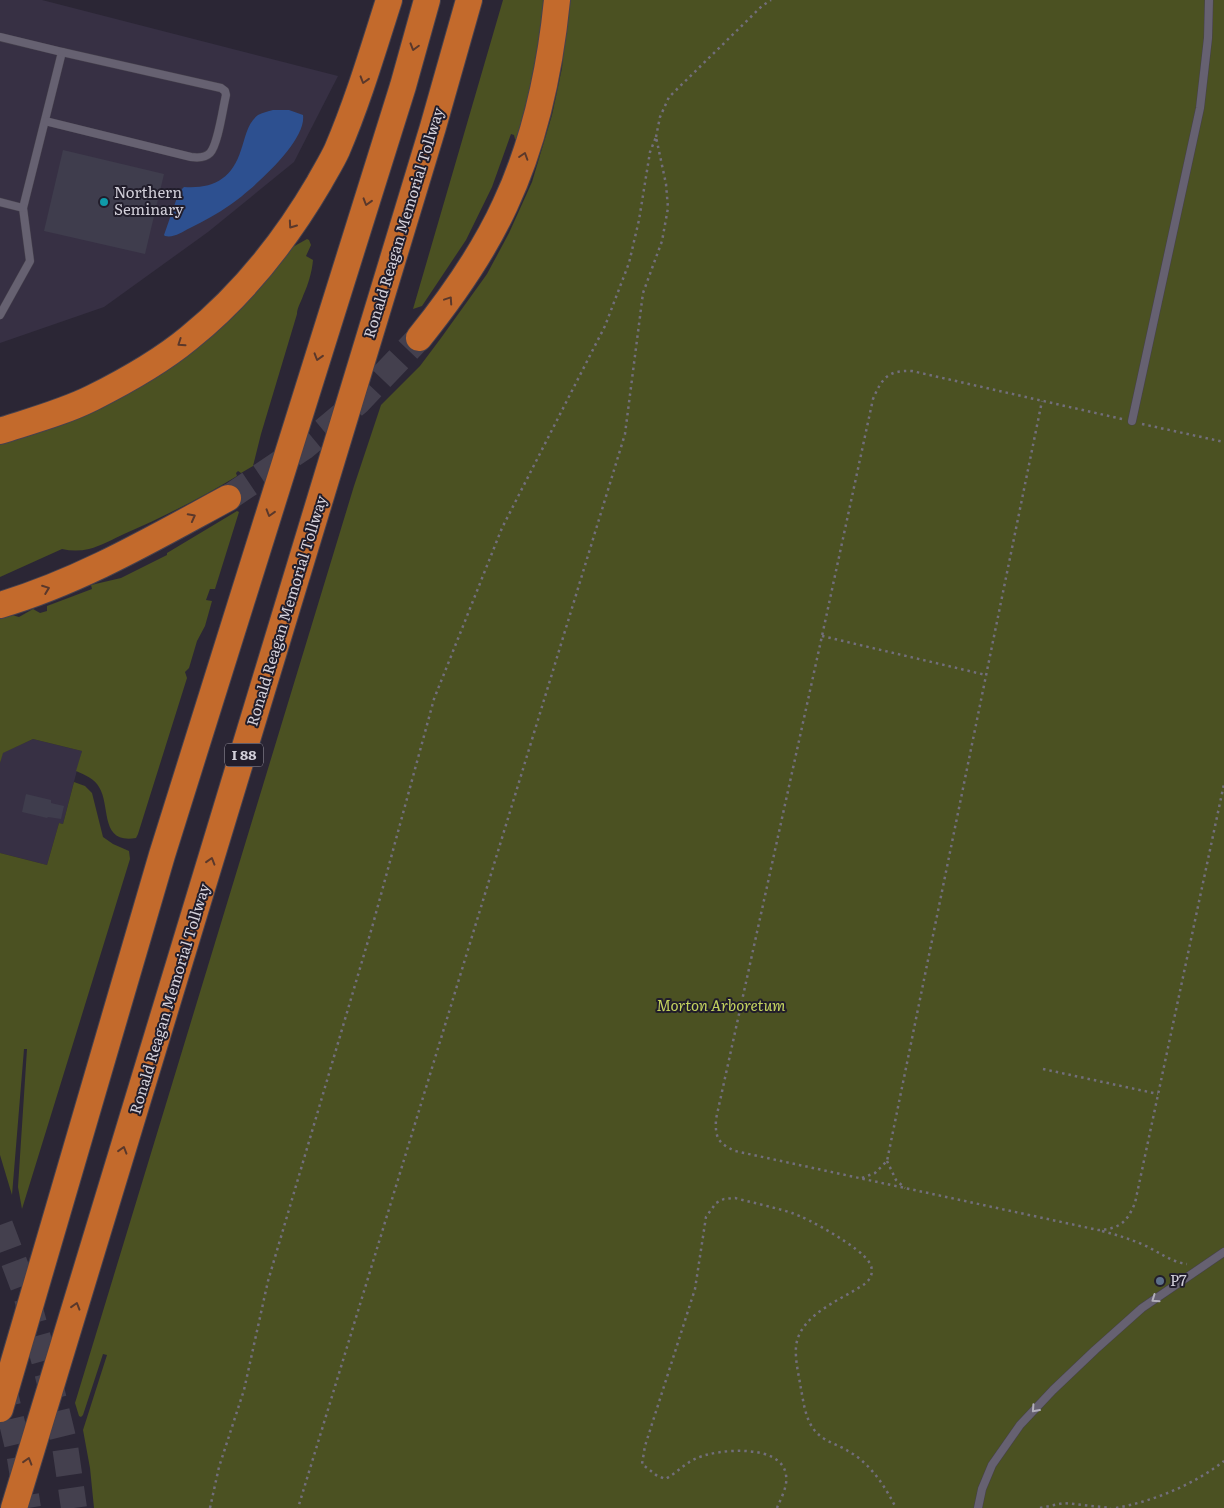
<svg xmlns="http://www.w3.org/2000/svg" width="1224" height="1508" viewBox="0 0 1224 1508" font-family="Literata,serif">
<rect width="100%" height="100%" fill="#2b2635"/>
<g fill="#373044">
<path d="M0 0H42L338 76 294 162 208 232 104 307 0 343Z"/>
<path d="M33 739 82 751 63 824 59 823 47 865 0 853V763L2 753Z"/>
</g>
<g fill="#4b5122">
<path d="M503 0H546L523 140 515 139 514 135 511 134 492 187 466 240 422 306 413 309Z"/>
<path d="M568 0H1224V1508H94L90 1468 83 1430 107 1355 103 1354 83 1415 81 1417 79 1416 75 1403 354 486 381 405 420 366 441 338 487 274 509 233 532 182 552 115 562 68Z"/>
<path d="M307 239 309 240 311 245 306 256 313 260C312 272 308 285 303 296 301 302 297 308 297 314L261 434 253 466 241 473 238 471 236 473 237 476C201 498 163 517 124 534 113 539 101 546 89 549 80 551 71 551 62 549L0 577V439L66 417 291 248Z"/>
<path d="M237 511 239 512 215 589H210L206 600 212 601 205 626 197 641 189 668 185 672 187 678 138 834 136 838C99 844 111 806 99 787 95 779 85 775 76 771L82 751 33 739 3 753 0 763V619L12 615 19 617 33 609 40 613 47 611V606L92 589 91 585 121 578 167 555V553Z"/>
<path d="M74 782 85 786 92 793 103 837 113 844 129 851 130 859 22 1209 18 1187 27 1049H24L12 1195 0 1155V853L47 865 59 823 63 824Z"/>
</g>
<path fill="#2d5090" d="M273 110H289L303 115C307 142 250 191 230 205 217 214 204 221 190 228 182 232 174 238 165 236L164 235 179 192 184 187C213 189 232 179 241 150 245 139 247 123 258 115 262 113 268 111 273 110Z"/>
<g fill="#3f3d4d">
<path d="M63 150 164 174 145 254 44 231Z"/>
<path d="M26 794 51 800V803L64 806 61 819 48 817 47 818 22 812Z"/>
</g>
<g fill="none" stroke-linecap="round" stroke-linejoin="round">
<g stroke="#44404e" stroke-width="26" stroke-dasharray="26 13" stroke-linecap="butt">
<path d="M228 498 304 447 358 402 419 338"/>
<path d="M0 1225 25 1291 46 1367 65 1446 74 1508"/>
<path d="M2 1381 19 1452 28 1508"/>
</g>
<defs>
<g id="service">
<path d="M0 37 62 52 23 208 30 261 0 315"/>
<path d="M45 121 191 157C198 158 205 158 210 153 218 145 223 107 226 95L225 91 221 88 62 52"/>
<path d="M0 202 23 208"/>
<path d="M1132 421 1200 108 1208 38 1209 0"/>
<path d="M978 1508 982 1489 992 1465 1020 1425 1053 1390 1095 1350 1142 1308 1224 1252"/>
</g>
<g id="motorway">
<path d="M419 338C452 297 483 253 505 205 535 141 550 70 557 0"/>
<path d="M0 431C31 421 64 412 92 398 126 381 160 362 189 338 241 296 285 241 319 183 325 172 332 161 337 150 358 101 373 50 389 0"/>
<path d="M0 605C81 581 154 538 228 498"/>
<path d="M0 1409 162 855 403 86 427 0"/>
<path d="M14 1508 433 127 469 0"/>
</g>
</defs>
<use href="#service" stroke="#46414d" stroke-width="9"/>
<use href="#motorway" stroke="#46414d" stroke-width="28"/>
<g stroke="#726e7b" stroke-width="2.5" stroke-dasharray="2.5 4" stroke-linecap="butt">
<path d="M656 137 660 117 669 97 762 6 771 0"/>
<path d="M1122 419 912 371C888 370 882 378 873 399L822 636 716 1119C715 1138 718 1143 735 1151L1098 1230C1120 1229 1127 1222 1135 1203L1224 784"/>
<path d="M1142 424 1224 442"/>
<path d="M822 636 986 675"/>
<path d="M1043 1069 1158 1094"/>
<path d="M887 1161 896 1180 905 1188"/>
<path d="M862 1178 875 1173 887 1161 1042 401"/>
<path d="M1102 1231C1117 1235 1130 1239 1144 1245 1159 1252 1171 1262 1187 1264"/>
<path d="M210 1508 219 1467 244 1390 268 1281 373 924 434 699 502 528 605 326 629 263 639 220 650 152 656 137 666 184 668 208 662 241 643 293 625 434 298 1508"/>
<path d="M777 1508C781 1498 788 1486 786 1475 782 1443 717 1449 697 1458 685 1463 677 1473 665 1479L656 1475 642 1464 645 1446 695 1289 706 1217 716 1203 724 1199 735 1198C754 1203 773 1207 792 1213 808 1218 861 1248 869 1262 874 1270 872 1277 866 1283 842 1300 799 1314 796 1347 795 1361 799 1376 801 1389 804 1405 806 1423 818 1434 826 1442 839 1445 848 1451 870 1463 885 1486 896 1508"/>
<path d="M1040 1508 1064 1503 1111 1508"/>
<path d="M1116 1508C1154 1501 1193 1485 1224 1461"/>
</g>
<use href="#service" stroke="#666171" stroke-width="8"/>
<use href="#motorway" stroke="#c36a2c" stroke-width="26"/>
</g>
<defs><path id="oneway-chevron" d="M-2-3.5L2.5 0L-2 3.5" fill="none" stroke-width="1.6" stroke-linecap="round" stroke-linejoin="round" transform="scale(1.25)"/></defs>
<g stroke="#5a382b">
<use href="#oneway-chevron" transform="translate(414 47) rotate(106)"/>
<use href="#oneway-chevron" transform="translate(364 80) rotate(107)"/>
<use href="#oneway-chevron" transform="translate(524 156) rotate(-72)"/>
<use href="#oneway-chevron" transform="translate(367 202) rotate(107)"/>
<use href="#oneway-chevron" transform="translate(292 225) rotate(125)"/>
<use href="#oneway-chevron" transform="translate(449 300) rotate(-56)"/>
<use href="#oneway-chevron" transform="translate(181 343) rotate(146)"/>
<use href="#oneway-chevron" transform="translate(318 357) rotate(107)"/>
<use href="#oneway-chevron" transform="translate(270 513) rotate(107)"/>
<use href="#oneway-chevron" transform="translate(192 517) rotate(-28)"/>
<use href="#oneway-chevron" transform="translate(46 589) rotate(-21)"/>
<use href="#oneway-chevron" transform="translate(211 861) rotate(-73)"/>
<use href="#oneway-chevron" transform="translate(123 1150) rotate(-73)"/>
<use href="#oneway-chevron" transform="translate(76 1306) rotate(-73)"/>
<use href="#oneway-chevron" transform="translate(28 1461) rotate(-73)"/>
</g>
<g stroke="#b2afba">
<use href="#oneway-chevron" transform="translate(1155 1299) rotate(145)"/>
<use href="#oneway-chevron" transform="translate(1035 1409) rotate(132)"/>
</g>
<circle fill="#0f9aa8" stroke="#211d2b" stroke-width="2" cx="104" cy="202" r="5"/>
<circle fill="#5c6f8a" stroke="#211d2b" stroke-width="2" cx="1160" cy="1281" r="5"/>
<g text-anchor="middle" stroke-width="4" stroke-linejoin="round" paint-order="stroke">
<rect fill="#211d2b" stroke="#9e9aa6" stroke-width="1" x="225" y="743.5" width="38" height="23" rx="4"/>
<g font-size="14" font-weight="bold" fill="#d3d0da">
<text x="244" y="760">I 88</text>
</g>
<g font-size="15" fill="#d3d0da" stroke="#211d2b" text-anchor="start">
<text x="114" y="198">Northern<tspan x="114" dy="17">Seminary</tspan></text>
<text x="1170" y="1286">P7</text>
</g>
<g font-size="15" fill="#d3d0da" stroke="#211d2b">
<text transform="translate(404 223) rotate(-73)" y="5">Ronald Reagan Memorial Tollway</text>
<text transform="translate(287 611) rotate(-73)" y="5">Ronald Reagan Memorial Tollway</text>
<text transform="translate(170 999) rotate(-73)" y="5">Ronald Reagan Memorial Tollway</text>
</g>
<g font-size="15" font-style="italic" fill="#c4d35e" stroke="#211d2b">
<text x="721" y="1011">Morton Arboretum</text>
</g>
</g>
</svg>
